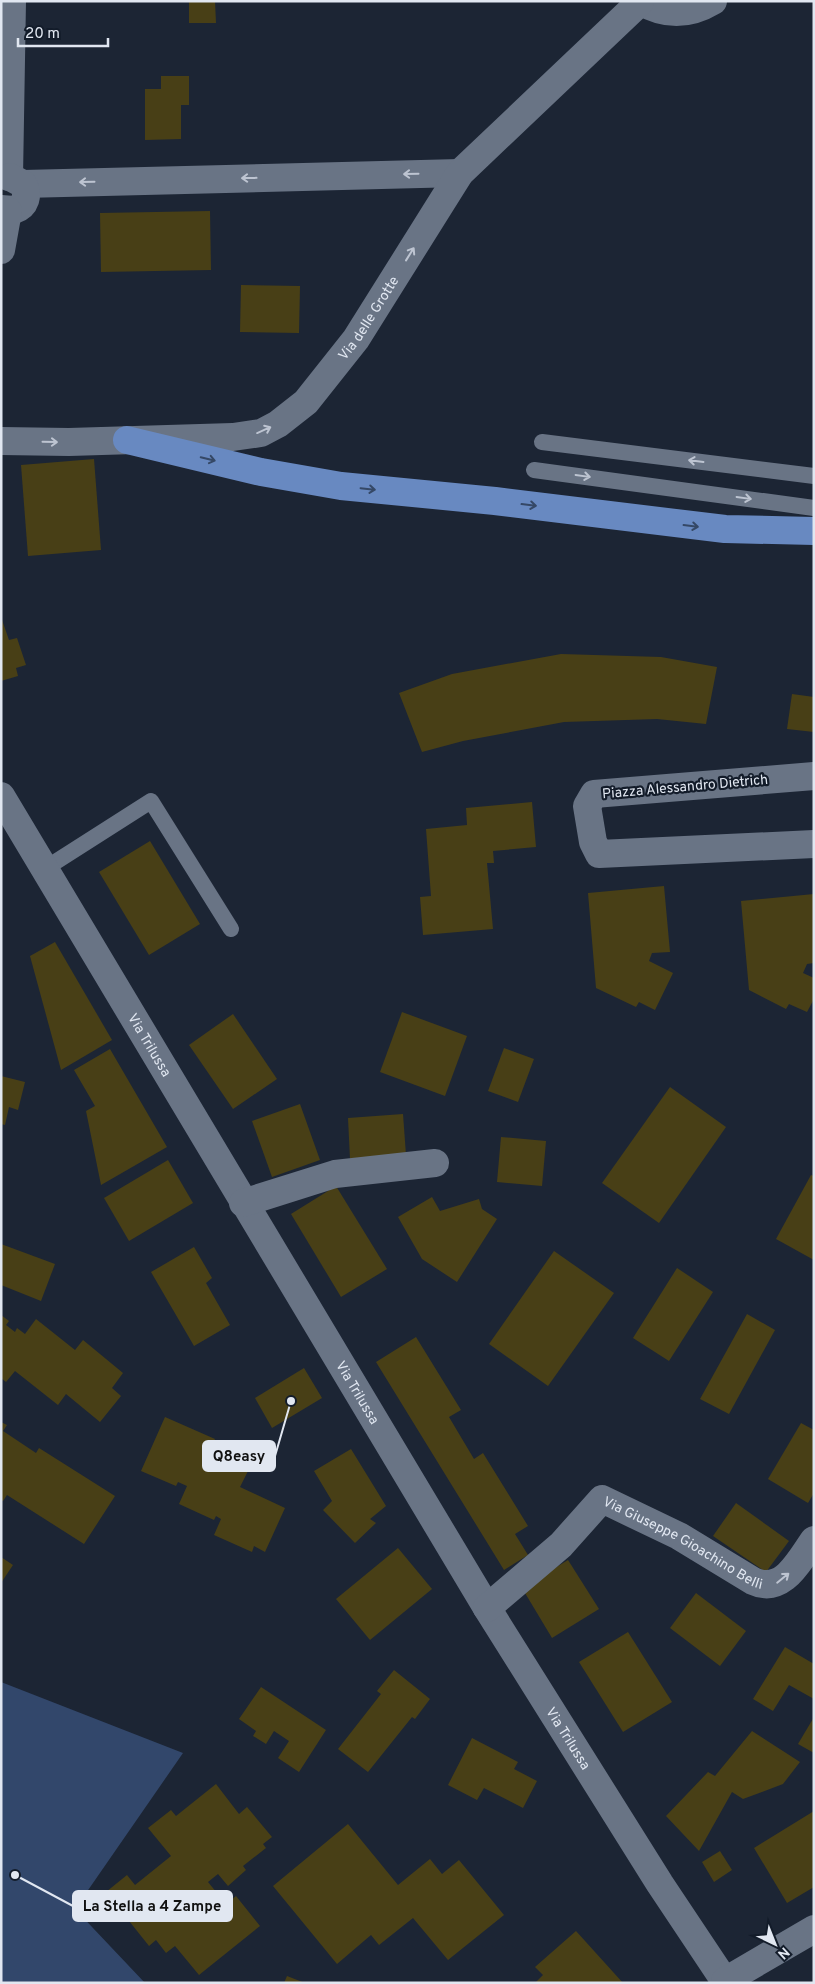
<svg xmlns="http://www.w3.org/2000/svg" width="815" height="1984" viewBox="0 0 815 1984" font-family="Overpass,sans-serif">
<rect width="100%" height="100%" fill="#1c2534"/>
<path fill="#32476b" d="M1 1682 183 1753 75 1909 145 1983H1Z"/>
<g fill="#483f16">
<path d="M189 1H215L216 23H189Z"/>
<path d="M161 76H189V105H181V139L145 140V89H161Z"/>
<path d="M210 211 211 270 101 272 100 213Z"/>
<path d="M241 285 300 286 299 333 240 332Z"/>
<path d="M94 459 101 550 28 556 21 465Z"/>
<path d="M1 617 9 640 17 638 26 665 16 668 18 676 1 681Z"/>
<path d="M561 654 661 657 717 667 706 724 657 719 564 722 463 741 422 752 399 693 452 674Z"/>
<path d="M792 694 814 697V732L787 729Z"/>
<path d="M532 802 536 847 493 851 494 863H487L493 929 423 935 420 897 431 896 426 829 467 825 466 808Z"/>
<path d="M150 841 200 924 149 955 99 872Z"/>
<path d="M664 886 670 952 652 953 649 961 673 973 655 1010 639 1002 636 1007 596 988 588 893Z"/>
<path d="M814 894V963L807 964 803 973 814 978V999L807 1012 789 1004 786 1009 749 990 741 901Z"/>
<path d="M55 942 112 1040 61 1070 30 956Z"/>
<path d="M402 1012 467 1036 445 1096 380 1072Z"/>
<path d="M233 1014 277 1079 233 1109 189 1045Z"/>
<path d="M504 1048 534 1059 518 1102 488 1091Z"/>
<path d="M110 1049 167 1147 101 1185 86 1111 95 1106 74 1070Z"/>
<path d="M1 1076 25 1082 18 1110 9 1107 5 1125 1 1124Z"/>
<path d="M670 1087 726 1127 659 1223 602 1183Z"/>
<path d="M300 1104 320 1160 272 1177 252 1121Z"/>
<path d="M403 1114 406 1155 350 1159 348 1118Z"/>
<path d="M501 1137 546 1141 542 1186 497 1182Z"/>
<path d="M168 1160 193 1203 129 1241 104 1198Z"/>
<path d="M811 1175 814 1176V1260L776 1239Z"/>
<path d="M336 1186 387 1269 341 1297 291 1214Z"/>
<path d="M432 1197 440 1211 479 1199 482 1209 497 1219 457 1282 422 1259 398 1217Z"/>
<path d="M1 1244 55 1264 41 1301 1 1285Z"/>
<path d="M194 1247 212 1278 206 1283 230 1325 194 1346 151 1272Z"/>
<path d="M554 1251 614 1293 548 1386 489 1344Z"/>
<path d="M677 1268 713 1292 669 1361 633 1338Z"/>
<path d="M747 1314 775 1330 729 1414 700 1399Z"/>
<path d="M1 1315 9 1321 6 1325 15 1332 17 1328 25 1334 36 1319 75 1350 83 1340 123 1373 112 1388 121 1396 100 1422 66 1394 58 1405 15 1371 6 1382 1 1378Z"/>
<path d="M416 1337 461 1410 449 1417 474 1459 483 1453 528 1526 515 1534 528 1555 504 1570 376 1362Z"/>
<path d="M304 1368 322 1398 272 1428 255 1398Z"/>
<path d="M165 1417 215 1439 208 1454 248 1471 240 1487 285 1508 265 1552 254 1546 252 1552 214 1535 221 1519 216 1516 214 1520 179 1504 187 1486 178 1482 176 1486 141 1471Z"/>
<path d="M1 1422 7 1425 3 1431 36 1453 39 1448 115 1496 84 1544 7 1495 3 1501 1 1500Z"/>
<path d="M801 1423 814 1430V1493L808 1503 768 1479Z"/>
<path d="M351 1449 386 1506 370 1519 376 1523 355 1543 323 1510 332 1501 314 1471Z"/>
<path d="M736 1503 789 1541 766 1572 713 1536Z"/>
<path d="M398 1548 432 1589 370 1640 336 1599Z"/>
<path d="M1 1557 13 1565 1 1583Z"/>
<path d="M568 1560 599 1609 552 1638 522 1588Z"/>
<path d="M696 1593 746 1631 720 1666 670 1628Z"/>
<path d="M628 1632 672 1702 623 1732 579 1662Z"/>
<path d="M785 1647 814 1664V1699L789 1685 773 1711 753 1699Z"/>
<path d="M394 1670 430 1699 415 1719 412 1717 368 1772 338 1749 381 1694 377 1691Z"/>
<path d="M261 1687 326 1730 299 1772 278 1758 289 1741 274 1731 266 1744 253 1736 256 1731 239 1719Z"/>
<path d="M814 1717V1753L798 1744Z"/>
<path d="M752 1731 800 1762 783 1784 743 1799 732 1792 699 1851 666 1816 708 1772 715 1776Z"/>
<path d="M472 1738 518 1762 514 1769 537 1781 523 1808 484 1788 477 1800 448 1785Z"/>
<path d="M216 1784 239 1814 247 1807 272 1837 263 1844 266 1848 243 1866 246 1870 228 1886 218 1874 208 1882 226 1904 236 1896 260 1926 199 1975 175 1946 166 1953 156 1940 149 1946 106 1892 127 1875 135 1885 171 1856 148 1828 171 1810 176 1816Z"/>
<path d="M814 1811V1887L787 1903 754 1848Z"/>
<path d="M348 1824 398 1885 430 1859 442 1874 459 1860 504 1915 448 1960 413 1918 379 1945 371 1935 337 1964 273 1886Z"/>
<path d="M720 1851 732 1870 714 1882 702 1862Z"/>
<path d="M576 1931 623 1983H535L543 1975 535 1967Z"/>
<path d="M287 1976 305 1983H284Z"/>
</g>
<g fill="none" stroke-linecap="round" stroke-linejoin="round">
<g stroke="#697485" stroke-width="16">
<path d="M542 442 814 476"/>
<path d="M534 470 814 508"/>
<path d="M46 868 151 801 231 929"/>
</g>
<g stroke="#697485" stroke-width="28">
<path d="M814 776 594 794 587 806 593 842 599 854 814 844"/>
<path id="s1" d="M1 796 487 1608 660 1884 726 1983"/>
<path d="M243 1203 335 1174 435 1163"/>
<path id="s2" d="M487 1608 561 1545 602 1499 679 1536 753 1581C783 1595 799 1561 814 1540"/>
<path d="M725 1981 814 1929"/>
</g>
<g stroke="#697485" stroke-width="28">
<path d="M640 1C665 16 688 16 713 1"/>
<path d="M9 177 12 1"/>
<path d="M23 184 460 173"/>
<path d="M1 209 14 210C26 206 29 195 23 184L10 177"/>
<path d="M1 250 8 211"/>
<path id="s3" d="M1 441 69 442 233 437 261 433 278 424 306 402 356 339 460 173 640 2"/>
</g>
<path stroke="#6889c1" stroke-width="28" d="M127 440 261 472 341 486 495 501 725 529 814 531"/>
</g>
<defs><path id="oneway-shaft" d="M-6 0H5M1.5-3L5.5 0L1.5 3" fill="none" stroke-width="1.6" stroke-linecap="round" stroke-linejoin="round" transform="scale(1.25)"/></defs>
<g stroke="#bdc4d1">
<use href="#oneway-shaft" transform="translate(411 174) rotate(179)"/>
<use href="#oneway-shaft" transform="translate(249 178) rotate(179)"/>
<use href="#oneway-shaft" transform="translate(87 182) rotate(179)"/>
<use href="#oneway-shaft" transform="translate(410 254) rotate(-58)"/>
<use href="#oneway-shaft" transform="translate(264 430) rotate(-24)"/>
<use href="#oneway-shaft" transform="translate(50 442) rotate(1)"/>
<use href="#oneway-shaft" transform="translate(696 461) rotate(-173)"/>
<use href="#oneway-shaft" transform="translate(583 476) rotate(8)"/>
<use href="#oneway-shaft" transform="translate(744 498) rotate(8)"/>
<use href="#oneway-shaft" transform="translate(783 1578) rotate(-39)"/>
</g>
<g stroke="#354866">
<use href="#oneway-shaft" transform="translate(208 459) rotate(14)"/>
<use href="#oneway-shaft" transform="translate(368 489) rotate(6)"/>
<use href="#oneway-shaft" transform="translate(529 505) rotate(7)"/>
<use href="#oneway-shaft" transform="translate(691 526) rotate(7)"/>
</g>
<g text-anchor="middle" stroke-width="4.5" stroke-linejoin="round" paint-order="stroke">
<g font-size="14" fill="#e1e7f1" stroke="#131c2a">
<text dy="5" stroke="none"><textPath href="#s3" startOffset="420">Via delle Grotte</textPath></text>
<text transform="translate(685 786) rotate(-5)" y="5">Piazza Alessandro Dietrich</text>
<text dy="5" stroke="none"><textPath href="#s1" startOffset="290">Via Trilussa</textPath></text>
<text dy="5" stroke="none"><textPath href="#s1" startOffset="695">Via Trilussa</textPath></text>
<text dy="5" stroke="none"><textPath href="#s2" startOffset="251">Via Giuseppe Gioachino Belli</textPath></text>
<text dy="5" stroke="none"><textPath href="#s1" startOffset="1100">Via Trilussa</textPath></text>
</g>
</g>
<path fill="none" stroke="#e1e7f1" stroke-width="2" d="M291 1401L275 1456M15 1875L73 1906"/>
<g fill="#e1e7f1" stroke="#131c2a" stroke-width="2">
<circle cx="291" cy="1401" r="5"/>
<circle cx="15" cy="1875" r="5"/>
</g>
<g fill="#e1e7f1" stroke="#e1e7f1" stroke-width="2">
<rect x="203" y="1441" width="72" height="30" rx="5"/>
<rect x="73" y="1891" width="159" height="30" rx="5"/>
</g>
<g font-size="15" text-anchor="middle" font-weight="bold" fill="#111">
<text x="239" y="1461">Q8easy</text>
<text x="152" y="1911">La Stella a 4 Zampe</text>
</g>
<rect width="815" height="1984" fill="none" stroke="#e1e7f1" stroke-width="5"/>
<g transform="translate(775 1944) rotate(137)" stroke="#131c2a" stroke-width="4" paint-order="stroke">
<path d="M0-4L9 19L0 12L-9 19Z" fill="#e1e7f1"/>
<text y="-8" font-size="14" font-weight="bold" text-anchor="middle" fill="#e1e7f1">N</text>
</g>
<path d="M18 38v8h90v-8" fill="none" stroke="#e1e7f1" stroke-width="2.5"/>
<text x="25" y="38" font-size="15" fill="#e1e7f1" stroke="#131c2a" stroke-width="4" paint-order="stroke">20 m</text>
</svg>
